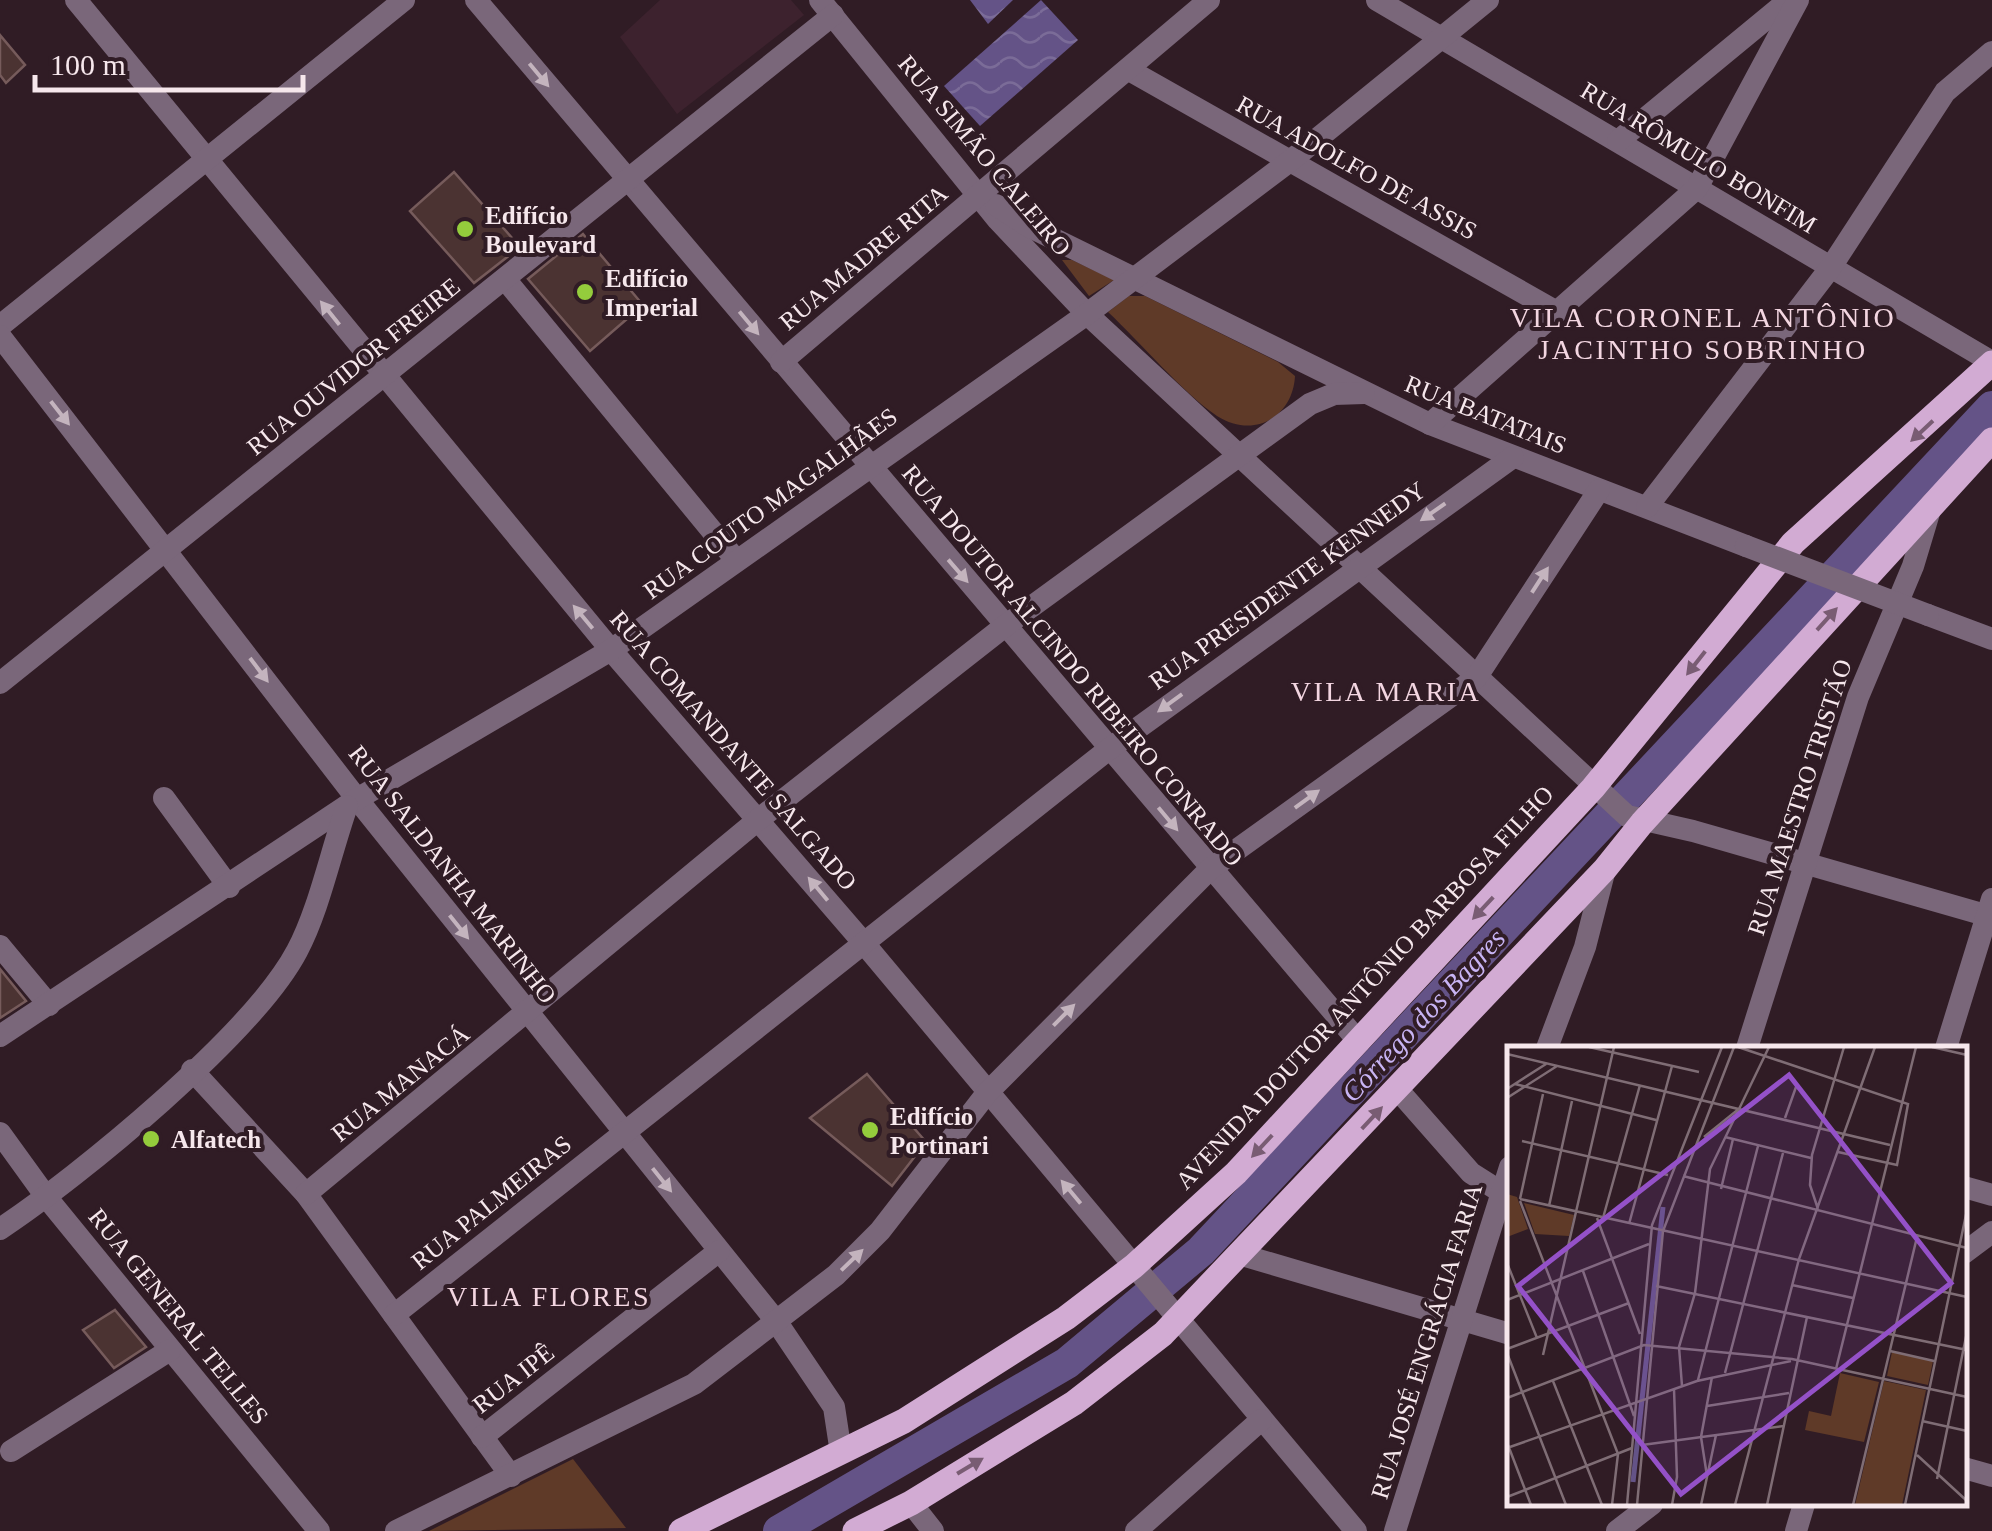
<svg xmlns="http://www.w3.org/2000/svg" width="1992" height="1531" viewBox="0 0 1992 1531" font-family="'Times New Roman',serif">
<defs>
<pattern id="water-waves" width="16" height="10" patternUnits="userSpaceOnUse" patternTransform="scale(2.5)"><rect width="16" height="10" fill="#645387"/><path d="M0 5q4-4 8 0t8 0" fill="none" stroke="#7b6c98"/></pattern>
</defs>
<rect width="100%" height="100%" fill="#301c25"/>
<path fill="#3d222e" d="M660 0H791L804 15 677 114 620 37Z"/>
<g fill="#5f3a28">
<path d="M1062 260H1072L1114 280 1089 296Z"/>
<path d="M1129 296H1145L1278 362 1295 376C1293 416 1255 440 1217 416 1183 393 1140 342 1108 312Z"/>
<path d="M573 1459 626 1528 429 1531Z"/>
</g>
<g fill="url(#water-waves)">
<path d="M970 0H1013L988 24Z"/>
<path d="M1041 0 1078 40 980 126 944 86Z"/>
</g>
<g fill="none" stroke-linecap="round" stroke-linejoin="round">
<path stroke="#645387" stroke-width="32" d="M779 1531 1067 1363 1201 1251 1992 407"/>
</g>
<g fill="#4b3332" stroke="#765b5b" stroke-width="2.5">
<path d="M0 35 25 65 6 83 0 75Z"/>
<path d="M454 172 520 247 474 283 410 211Z"/>
<path d="M583 234 643 305 590 351 528 279Z"/>
<path d="M0 969 26 1001 0 1018Z"/>
<path d="M867 1074 926 1142 892 1186 810 1118Z"/>
<path d="M115 1310 146 1347 114 1368 83 1330Z"/>
</g>
<g fill="none" stroke-linecap="round" stroke-linejoin="round">
<g stroke="#7a677a" stroke-width="22">
<path d="M76 0 611 650 862 941 1356 1531"/>
<path d="M476 0 1359 1042"/>
<path d="M820 0 998 220 1087 314 1627 816 1693 831 1992 917"/>
<path d="M1377 0 1992 362"/>
<path d="M1129 70 1557 312"/>
<path d="M1618 141 1789 0"/>
<path d="M996 205 1028 226 1430 424 1746 546"/>
<path d="M505 279 736 560"/>
<path d="M0 326 404 0"/>
<path d="M0 336 357 799 776 1321 834 1407 841 1453"/>
<path d="M781 362 1209 0"/>
<path d="M1430 424 1697 188 1798 0"/>
<path d="M1647 507 1831 267 1945 92 1992 52"/>
<path d="M1928 615 1992 639"/>
<path d="M0 683 833 15"/>
<path d="M164 798 229 887"/>
<path d="M0 946 49 1005"/>
<path d="M0 1036 357 799 611 650 1087 314 1290 161 1488 0"/>
<path d="M1547 1048 1585 947 1605 869"/>
<path d="M1747 1048 1858 697 1913 566 1932 503"/>
<path d="M1946 1048 1992 899"/>
<path d="M192 1070 306 1194 511 1476"/>
<path d="M1398 1090 1471 1173 1501 1192"/>
<path d="M0 1133 47 1198 319 1531"/>
<path d="M1964 1187 1992 1195"/>
<path d="M306 1194 759 819 1005 626 1310 404 1334 394 1364 393"/>
<path d="M0 1229C80 1176 253 1034 297 951 319 910 331 851 347 806"/>
<path d="M1964 1253 1992 1232"/>
<path d="M1242 1255 1510 1334"/>
<path d="M394 1315 1109 749 1513 457"/>
<path d="M482 1437 719 1251"/>
<path d="M11 1451 170 1350"/>
<path d="M1964 1468 1992 1476"/>
<path d="M911 1503 933 1531"/>
<path d="M396 1531 694 1384 836 1275 880 1231 987 1093 1210 869 1476 678 1599 490"/>
<path d="M1136 1531 1261 1420"/>
<path d="M1395 1531 1510 1167"/>
<path d="M1617 1531 1652 1504"/>
<path d="M1796 1531 1804 1504"/>
</g>
<g stroke="#d2abd3" stroke-width="25">
<path d="M681 1531 904 1421 1066 1318 1134 1266 1236 1173 1593 788 1793 543 1992 363"/>
<path d="M855 1531 911 1503 1074 1403 1163 1334 1605 869 1642 823 1992 440"/>
</g>
<path stroke="#7a677a" stroke-width="22" d="M1746 546 1928 615"/>
</g>
<defs><path id="oneway-solid" d="M-6-.8H1V-3.2L6.5 0L1 3.2V.8H-6Z" transform="scale(2.5)"/></defs>
<g fill="#c4b4be">
<use href="#oneway-solid" transform="translate(539 75) rotate(50)"/>
<use href="#oneway-solid" transform="translate(330 313) rotate(-129)"/>
<use href="#oneway-solid" transform="translate(749 323) rotate(50)"/>
<use href="#oneway-solid" transform="translate(60 413) rotate(52)"/>
<use href="#oneway-solid" transform="translate(1433 512) rotate(145)"/>
<use href="#oneway-solid" transform="translate(958 571) rotate(49)"/>
<use href="#oneway-solid" transform="translate(1540 580) rotate(-57)"/>
<use href="#oneway-solid" transform="translate(583 617) rotate(-130)"/>
<use href="#oneway-solid" transform="translate(259 670) rotate(53)"/>
<use href="#oneway-solid" transform="translate(1170 703) rotate(144)"/>
<use href="#oneway-solid" transform="translate(1307 799) rotate(-36)"/>
<use href="#oneway-solid" transform="translate(1168 819) rotate(50)"/>
<use href="#oneway-solid" transform="translate(818 889) rotate(-130)"/>
<use href="#oneway-solid" transform="translate(459 927) rotate(51)"/>
<use href="#oneway-solid" transform="translate(1064 1015) rotate(-45)"/>
<use href="#oneway-solid" transform="translate(662 1180) rotate(51)"/>
<use href="#oneway-solid" transform="translate(1071 1192) rotate(-130)"/>
<use href="#oneway-solid" transform="translate(852 1260) rotate(-44)"/>
</g>
<g fill="#795c73">
<use href="#oneway-solid" transform="translate(1922 431) rotate(137)"/>
<use href="#oneway-solid" transform="translate(1827 619) rotate(-48)"/>
<use href="#oneway-solid" transform="translate(1696 663) rotate(128)"/>
<use href="#oneway-solid" transform="translate(1483 908) rotate(133)"/>
<use href="#oneway-solid" transform="translate(1372 1118) rotate(-47)"/>
<use href="#oneway-solid" transform="translate(1262 1146) rotate(133)"/>
<use href="#oneway-solid" transform="translate(970 1466) rotate(-31)"/>
</g>
<g fill="#94cc3c" stroke="#301c25" stroke-width="4">
<circle cx="465" cy="229" r="10"/>
<circle cx="585" cy="292" r="10"/>
<circle cx="870" cy="1130" r="10"/>
<circle cx="151" cy="1139" r="10"/>
</g>
<g text-anchor="middle" stroke-width="8" stroke-linejoin="round" paint-order="stroke">
<g font-size="25" fill="#f6e7ec" stroke="#301c25">
<text transform="translate(985 155) rotate(50)" y="9">RUA SIMÃO CALEIRO</text>
<text transform="translate(1699 157) rotate(31)" y="9">RUA RÔMULO BONFIM</text>
<text transform="translate(1357 167) rotate(29)" y="9">RUA ADOLFO DE ASSIS</text>
<text transform="translate(863 257) rotate(-40)" y="9">RUA MADRE RITA</text>
<text transform="translate(353 366) rotate(-39)" y="9">RUA OUVIDOR FREIRE</text>
<text transform="translate(1486 414) rotate(22)" y="9">RUA BATATAIS</text>
<text transform="translate(770 503) rotate(-36)" y="9">RUA COUTO MAGALHÃES</text>
<text transform="translate(1287 585) rotate(-36)" y="9">RUA PRESIDENTE KENNEDY</text>
<text transform="translate(1073 665) rotate(50)" y="9">RUA DOUTOR ALCINDO RIBEIRO CONRADO</text>
<text transform="translate(734 750) rotate(49)" y="9">RUA COMANDANTE SALGADO</text>
<text transform="translate(1799 797) rotate(-72)" y="9">RUA MAESTRO TRISTÃO</text>
<text transform="translate(453 874) rotate(52)" y="9">RUA SALDANHA MARINHO</text>
<text transform="translate(1364 987) rotate(-47)" y="9">AVENIDA DOUTOR ANTÔNIO BARBOSA FILHO</text>
<text transform="translate(400 1083) rotate(-39)" y="9">RUA MANACÁ</text>
<text transform="translate(491 1202) rotate(-39)" y="9">RUA PALMEIRAS</text>
<text transform="translate(179 1316) rotate(51)" y="9">RUA GENERAL TELLES</text>
<text transform="translate(1426 1341) rotate(-73)" y="9">RUA JOSÉ ENGRÁCIA FARIA</text>
<text transform="translate(513 1378) rotate(-38)" y="9">RUA IPÊ</text>
</g>
<g font-size="25" font-weight="bold" fill="#f6e7ec" stroke="#301c25" text-anchor="start">
<text x="485" y="224">Edifício<tspan x="485" dy="29">Boulevard</tspan></text>
<text x="605" y="287">Edifício<tspan x="605" dy="29">Imperial</tspan></text>
<text x="890" y="1125">Edifício<tspan x="890" dy="29">Portinari</tspan></text>
<text x="171" y="1148">Alfatech</text>
</g>
<g font-size="28" letter-spacing="2.5" fill="#f3d6e1" stroke="#301c25">
<text x="1703" y="327">VILA CORONEL ANTÔNIO<tspan x="1703" dy="32">JACINTHO SOBRINHO</tspan></text>
<text x="1386" y="701">VILA MARIA</text>
<text x="549" y="1306">VILA FLORES</text>
</g>
<g font-size="28" font-style="italic" fill="#c8b4f4" stroke="#301c25">
<text transform="translate(1423 1015) rotate(-47)" y="10">Córrego dos Bagres</text>
</g>
</g>
<g transform="translate(1507 1046)">
<rect width="460" height="460" fill="#301c25"/>
<path d="M377 335 419 344 395 459H348Z" fill="#5f3a28"/>
<path d="M0 148 10 151 21 183 0 191ZM17 157 67 169 62 190 28 188ZM385 306 426 315 421 339 380 330ZM333 327 372 336 357 396 298 384 302 365 324 370Z" fill="#5f3a28"/>
<path fill="none" stroke="#645387" stroke-width="5" d="M126 436 156 161"/>
<path fill="none" stroke="#7f6d75" stroke-width="2.5" d="M82 1 192 26M231 1 401 58 390 119 331 106M425 1 460 9M0 8 383 99M8 38 149 74M0 43 39 18M0 52 50 20M278 72 289 41M197 91 233 62M218 91 304 112M15 95 161 129M176 130 460 202M214 143 226 93M13 153 460 251M13 153 36 48M13 155 111 408 105 459M42 160 65 55M311 163 303 139 305 109 337 1M90 172 133 288M96 172 133 39M122 178 165 20M0 217 30 292M76 225 127 370M285 239 346 252M149 240 460 304M0 254 142 198M0 303 122 257M383 305 427 315M0 307 59 459M36 309 107 1M329 323 409 1M218 327 276 107M191 334 251 100M46 335 95 459M175 340 172 301 188 247 203 123 262 1M0 352 137 299 285 313 460 351M200 360 282 347M415 375 460 385M1 399 24 459M135 399 277 380M0 402 190 335 284 315M410 409 460 455M200 430 194 391 205 331M430 433 460 286M0 451 125 402M120 459 145 179 215 1M130 459 156 185 227 1M165 459 170 431 167 343M194 459 209 389M228 459 292 213 368 1M260 459 300 271M346 459 410 191M398 459 460 164"/>
<path fill="#9451c8" fill-opacity="0.15" stroke="#9451c8" stroke-width="5" d="M282 29 444 237 174 448 11 240Z"/>
<rect width="460" height="460" fill="none" stroke="#f6e7ec" stroke-width="5"/>
</g>
<path d="M35 75v15h268v-15" fill="none" stroke="#f6e7ec" stroke-width="5"/>
<text x="50" y="75" font-size="30" fill="#f6e7ec" stroke="#301c25" stroke-width="8" paint-order="stroke">100 m</text>
</svg>
